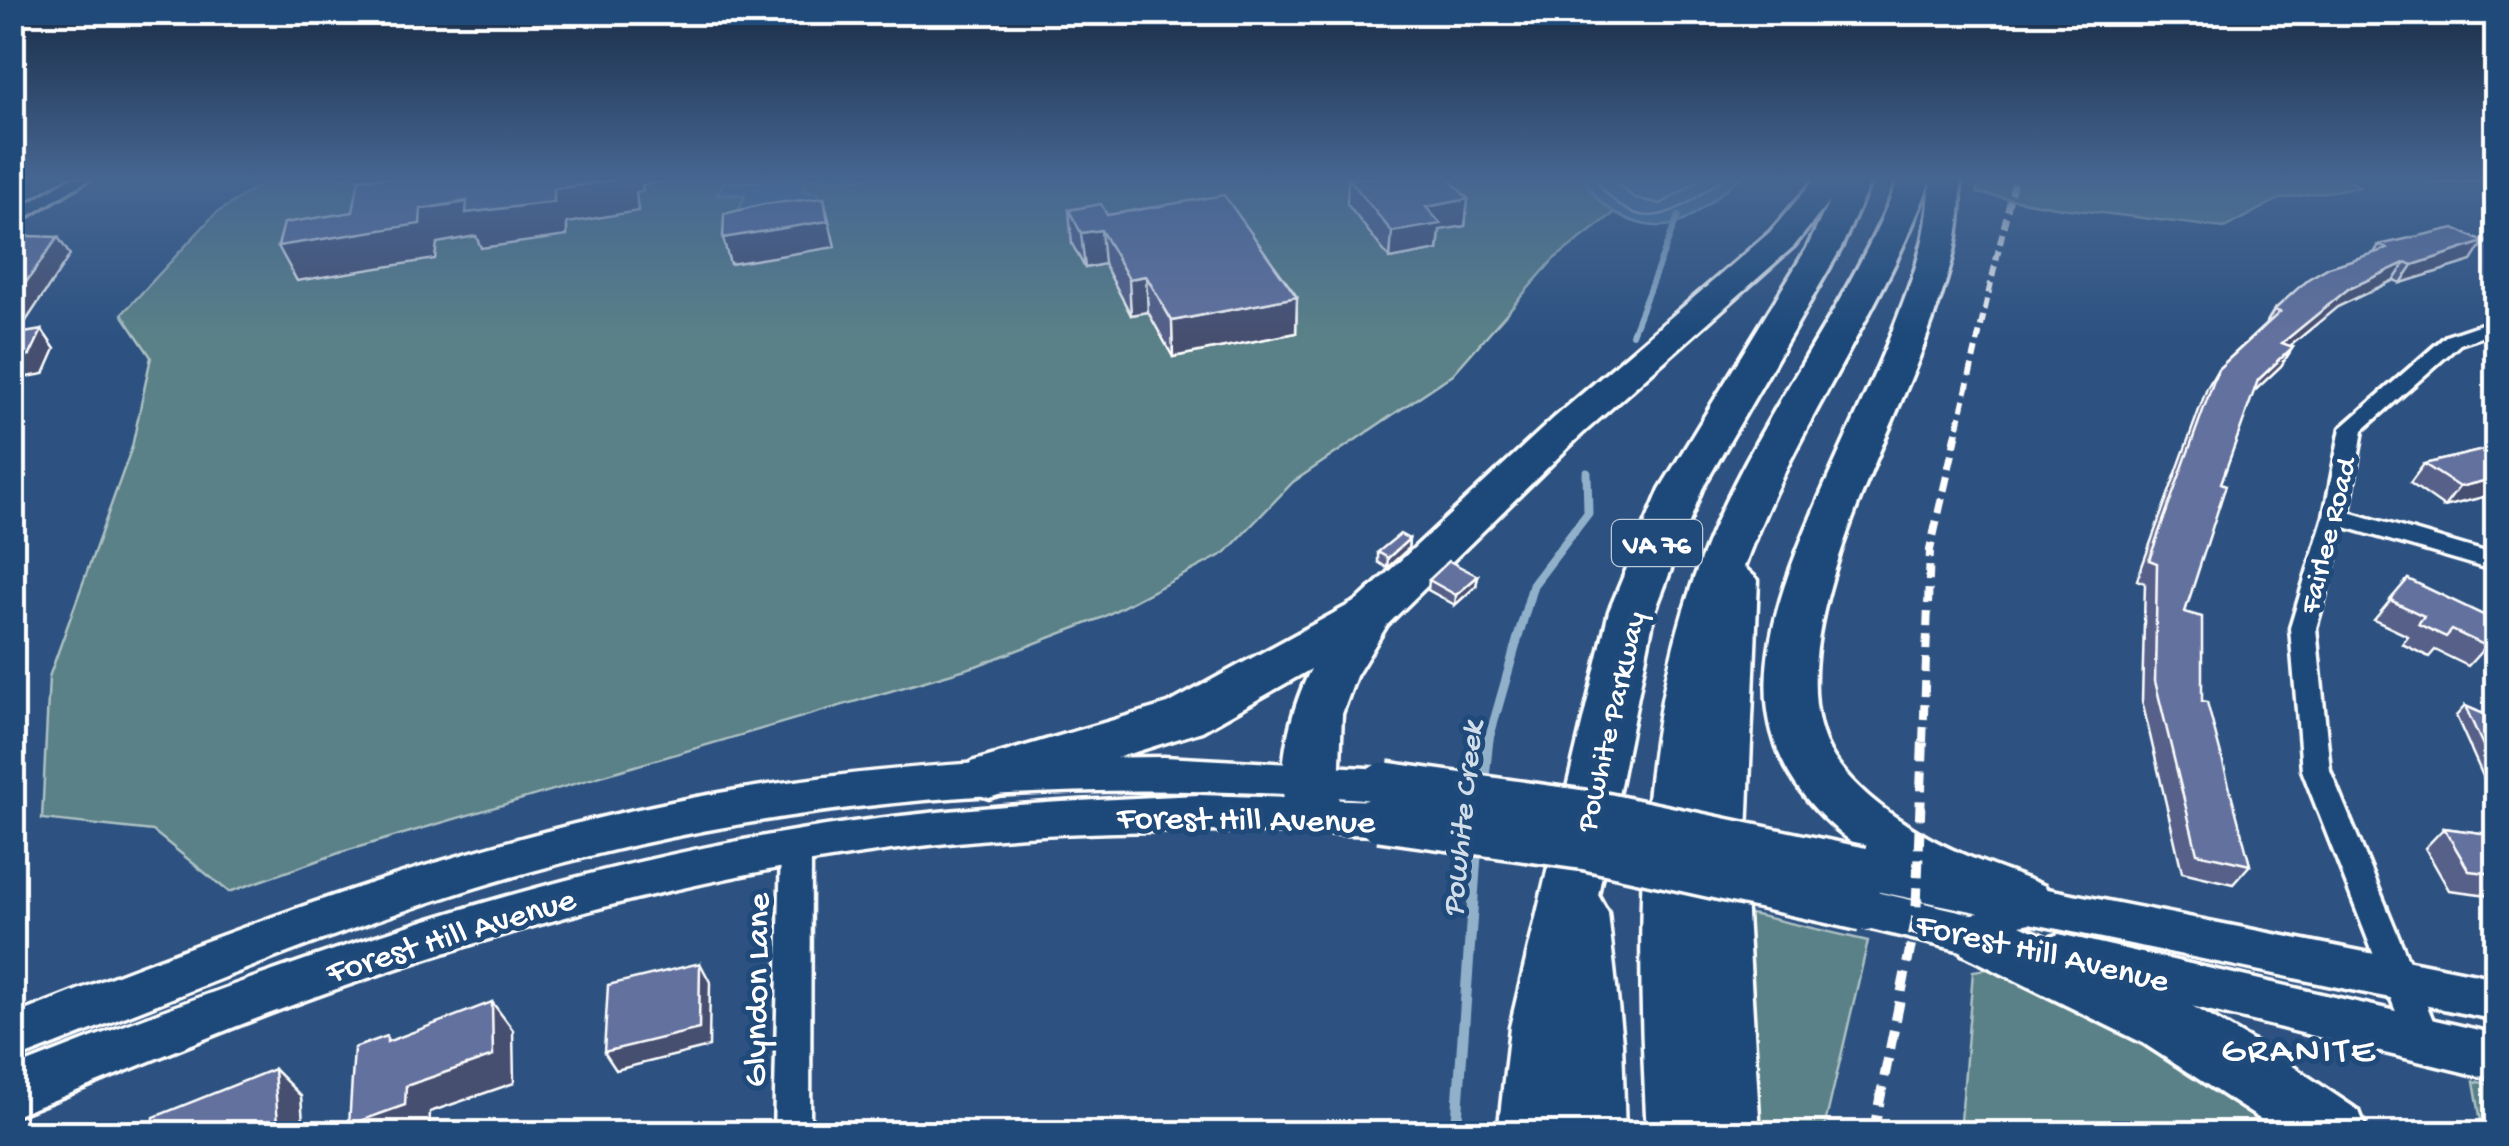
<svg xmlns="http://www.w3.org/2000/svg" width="2509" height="1146" viewBox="0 0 2509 1146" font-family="'Gochi Hand',sans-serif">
<rect width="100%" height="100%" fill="#2d5281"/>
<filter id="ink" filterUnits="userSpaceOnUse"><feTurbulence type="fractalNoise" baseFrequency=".01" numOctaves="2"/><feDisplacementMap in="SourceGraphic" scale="20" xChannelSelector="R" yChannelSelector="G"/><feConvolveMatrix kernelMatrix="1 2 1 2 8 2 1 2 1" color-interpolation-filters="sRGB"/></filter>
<g filter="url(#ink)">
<g fill="#5a8187" stroke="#acc0c3" stroke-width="2.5">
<path d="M271 178H1660L1554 259 1453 374 1293 482 1225 553 1101 618 976 666 342 852 229 892 153 831 42 819 49 677 132 447 151 357 122 314 215 214Z"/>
<path d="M1978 178H2347L2359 187 2279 199 2224 228 2061 208 1977 193Z"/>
<path d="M1738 911 1868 941 1823 1133H1758Z"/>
<path d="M2001 967 2098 1004 2242 1099 2281 1133 1960 1134 1973 971Z"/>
<path d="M2474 1081 2496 1086V1133H2483Z"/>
</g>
<g fill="#487ba6" stroke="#91b0ca" stroke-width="2.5">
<path d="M1585 178H1740C1722 191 1703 211 1683 221 1650 238 1596 211 1585 178Z"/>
<path d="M806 180 802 191 819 194 822 200 736 218 745 195H717L723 183Z"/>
</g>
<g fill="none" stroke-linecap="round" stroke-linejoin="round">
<g stroke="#b6cadb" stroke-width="2.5">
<path d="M1595 178C1638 242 1677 213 1723 178"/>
<path d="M1609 178 1635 198 1661 204 1702 178"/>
</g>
<path stroke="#91b0ca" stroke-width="6" d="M1632 334 1678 216"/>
<path stroke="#91b0ca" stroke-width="9" d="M1488 742 1533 585 1588 513 1587 473"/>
<g stroke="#91b0ca" stroke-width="11">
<path d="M1483 787 1488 739"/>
<path d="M1456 1134 1477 842"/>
</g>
<defs>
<g id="street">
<path d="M71 178H91L12 226V213Z"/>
<path d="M2496 319V332L2460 344 2363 430 2349 512 2496 555V571L2345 527 2316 628 2330 770 2441 1040 2436 1051 2424 1056 2412 1051 2407 1040 2302 770 2290 628 2324 516 2341 428 2446 336Z"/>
<path d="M796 835 807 839 811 848 810 1134H774L781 848 785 839Z"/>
</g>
<g id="secondary">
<path d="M1164 757 1385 769 1399 774 1405 785 1399 796 1385 801C1085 775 784 795 494 882 329 931 173 999 12 1061V1016C235 928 461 842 697 797 851 768 1008 758 1164 757Z"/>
<path d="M1199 795 1380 801 1395 806 1401 818 1395 830 1380 835C1261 831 1144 828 1026 836 795 852 560 910 342 987 231 1026 122 1073 12 1117V1069C284 962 562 862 853 822 968 806 1083 800 1199 795Z"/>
<path d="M1861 852 2496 978V1020L1861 888 1846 883 1839 870 1846 857Z"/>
<path d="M1863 889 2003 921 2019 927 2026 941 2019 955 2003 961 1863 927 1847 921 1841 908 1847 895Z"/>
<path d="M2059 934 2496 1034V1080L2059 974 2043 968 2036 954 2043 940Z"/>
</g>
<g id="highway">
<path d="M1816 178H1872L1841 248 1702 489 1655 611 1598 895 1608 913 1622 1042 1625 1134H1498L1510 1027 1609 611 1660 489 1807 248 1829 202 1794 246 1582 434 1387 625 1356 676 1342 714 1338 813 1330 828 1311 835 1292 828C1271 787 1290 709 1311 669L1202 731 989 798 971 792 963 777 971 762 1168 704 1358 600 1554 418 1770 232Z"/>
<path d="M1899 178H1960C1965 238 1943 291 1923 347 1886 449 1769 658 1834 758 1854 788 1888 814 1919 832 1958 856 2003 869 2045 886L2053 903 2045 920 2020 925 2187 1003 2273 1053 2359 1111 2368 1134H2283L2143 1043 1962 954 1953 936 1962 918 1982 911C1637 774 1785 593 1888 342 1909 289 1930 238 1930 181 1881 316 1792 431 1744 567L1758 580 1745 880 1760 1134H1647C1636 928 1632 712 1717 520 1770 401 1852 300 1899 178Z"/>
</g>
</defs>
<use href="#street" stroke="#fff" stroke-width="7"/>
<use href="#secondary" stroke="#fff" stroke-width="7"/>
<use href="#highway" stroke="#fff" stroke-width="7"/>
<use href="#street" fill="#1f4a7a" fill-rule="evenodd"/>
<use href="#secondary" fill="#1f4a7a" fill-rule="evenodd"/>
<use href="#highway" fill="#1f4a7a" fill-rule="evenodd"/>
<path stroke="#fff" stroke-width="6" stroke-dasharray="11 6" stroke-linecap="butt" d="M1958 426 2015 178"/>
<path stroke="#fff" stroke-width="8" stroke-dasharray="15 8" stroke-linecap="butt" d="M1923 742 1930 550 1959 423"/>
<path stroke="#fff" stroke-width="10" stroke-dasharray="19 10" stroke-linecap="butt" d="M1873 1134 1916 920 1923 739"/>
<defs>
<g id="secondary-bridge">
<path d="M1385 785 1604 816 1861 870"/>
<path d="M1380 818 1587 847 1863 908"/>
</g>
</defs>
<use href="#secondary-bridge" stroke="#fff" stroke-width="52" stroke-linecap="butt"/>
<use href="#secondary-bridge" stroke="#1f4a7a" stroke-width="45"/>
</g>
<g fill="#566188" stroke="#fff" stroke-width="2.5">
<path d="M1348 178 1468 199 1465 226 1440 230 1438 250 1390 259 1347 204Z"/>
<path d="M2424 178H2496V180L2433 184Z"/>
<path d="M1069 210 1107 215 1297 297 1296 333 1173 357 1148 312 1131 315 1104 264 1085 268 1072 244Z"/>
<path d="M2484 242 2472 261 2401 283 2394 280 2337 307 2290 346 2293 347 2281 366 2253 392 2221 483 2185 612 2202 701 2250 865 2233 884 2182 872 2142 701 2145 583 2137 580 2207 388 2218 369 2265 325 2274 310 2374 253 2379 245Z"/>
<path d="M2496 425V437L2489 434Z"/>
<path d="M2496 447V492L2495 494 2444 507 2410 483 2424 464Z"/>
<path d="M1409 539 1408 549 1387 568 1378 562V552Z"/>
<path d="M1478 576 1476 586 1455 605 1428 590 1429 580Z"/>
<path d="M2408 579 2486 646 2468 666 2435 650 2429 657 2402 644 2408 636 2374 620Z"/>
<path d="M2465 706 2496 719V805L2456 716Z"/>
<path d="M2444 828 2496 835V896L2449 890 2425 848Z"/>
</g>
<g fill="#464f6f" stroke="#fff" stroke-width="2.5">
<path d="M626 178H660L661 182 642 185 643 191 636 192 638 211 567 223V236L481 248 476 236 437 243 435 259 297 281 278 246 421 209Z"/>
<path d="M824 198 835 247 730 264 723 238Z"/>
<path d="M1468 199 1465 226 1440 230 1438 250 1390 259 1392 232 1426 207Z"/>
<path d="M1101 230 1104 264 1085 268 1081 233Z"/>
<path d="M58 237 70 255 20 330 12 331V302Z"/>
<path d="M2484 242 2472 261 2401 283 2413 265Z"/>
<path d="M2406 262 2394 280 2337 307 2271 362 2282 343 2348 289Z"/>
<path d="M1146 276 1148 312 1131 315 1129 279Z"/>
<path d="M1297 297 1296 333 1173 357 1172 321Z"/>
<path d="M42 330 55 349 44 374 16 379 12 386V358Z"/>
<path d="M2293 347 2281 366 2246 399 2258 380Z"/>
<path d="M2496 478 2495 494 2444 507 2459 487Z"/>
<path d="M1409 539 1408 549 1387 568 1388 558Z"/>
<path d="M1478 576 1476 586 1455 605 1456 595Z"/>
<path d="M700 963 710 982 709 1047 616 1070 604 1052Z"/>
<path d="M492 1002 513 1030 514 1083 430 1112 429 1132 424 1134H357L349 1125Z"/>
<path d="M274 1069 301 1096 304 1134H258Z"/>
</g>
<g fill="#64719e" stroke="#fff" stroke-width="2.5">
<path d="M367 178H626L554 189V202L466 213 467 201 421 209 420 224 278 246 284 223 353 212 359 179Z"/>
<path d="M1348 178H1448L1468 199 1426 207 1441 224 1392 232Z"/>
<path d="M1224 195 1297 297 1172 321 1146 276 1129 279 1101 230 1081 233 1069 210 1101 204 1107 215Z"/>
<path d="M824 198 828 221 723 238 724 214 764 204Z"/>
<path d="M2454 228 2484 242 2413 265 2406 262 2348 289 2282 343 2293 347 2258 380 2221 483 2226 485 2185 612 2202 617V701L2207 702 2250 865 2197 853 2155 681 2157 563 2149 560 2218 369 2280 312 2274 310 2308 279 2329 267 2387 249 2379 245Z"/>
<path d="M28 236 58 237 12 302V247Z"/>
<path d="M42 330 30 355 12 358V335Z"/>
<path d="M2496 447V478L2459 487 2424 464Z"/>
<path d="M1400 534 1409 539 1388 558 1378 552Z"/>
<path d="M1449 561 1478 576 1456 595 1429 580Z"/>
<path d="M2408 579 2496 621V630L2486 646 2452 630 2446 637 2418 624 2424 616 2390 600Z"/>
<path d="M2465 706 2496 719V774Z"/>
<path d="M2444 828 2496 835V874L2469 871Z"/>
<path d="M700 963 699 1029 604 1052 608 985Z"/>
<path d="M492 1002 493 1056 406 1086 405 1105 349 1125 354 1048 387 1036V1042Z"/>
<path d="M274 1069 278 1124 258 1134H153L154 1117Z"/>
</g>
</g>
<linearGradient id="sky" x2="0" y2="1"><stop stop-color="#192d47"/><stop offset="0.53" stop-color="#466692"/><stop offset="1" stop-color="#466692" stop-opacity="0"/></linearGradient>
<rect width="2509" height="338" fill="url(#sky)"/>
<g text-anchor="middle" stroke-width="10" stroke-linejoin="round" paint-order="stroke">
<rect fill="#1f4a7a" stroke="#bcc9d7" stroke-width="2.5" x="1612" y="520" width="90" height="46" rx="8"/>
<g font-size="28" font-weight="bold" fill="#fff">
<text x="1657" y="553">VA 76</text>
</g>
<g font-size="30" fill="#fff" stroke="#1f4a7a">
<text transform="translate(2326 535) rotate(-76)" y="10">Fairlee Road</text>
<text transform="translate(1609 721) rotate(-77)" y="10">Powhite Parkway</text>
</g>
<g font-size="32" font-style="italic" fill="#d1dee9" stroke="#1f4a7a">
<text transform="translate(1460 819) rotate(-84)" y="11">Powhite Creek</text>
</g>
<g font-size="35" fill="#fff" stroke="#1f4a7a">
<text transform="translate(1246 817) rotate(1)" y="12">Forest Hill Avenue</text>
<text transform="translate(450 933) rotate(-17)" y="12">Forest Hill Avenue</text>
<text transform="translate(2043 950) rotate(13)" y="12">Forest Hill Avenue</text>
<text transform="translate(754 990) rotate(-89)" y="12">Glyndon Lane</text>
</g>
<g font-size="38" letter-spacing="2.5" fill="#fff" stroke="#1f4a7a">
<text x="2299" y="1060">GRANITE</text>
</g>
</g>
<rect width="2509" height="1146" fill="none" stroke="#1f4a7a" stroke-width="50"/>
<rect x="25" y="25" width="2459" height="1096" fill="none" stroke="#fff" stroke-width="4" filter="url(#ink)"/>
</svg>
